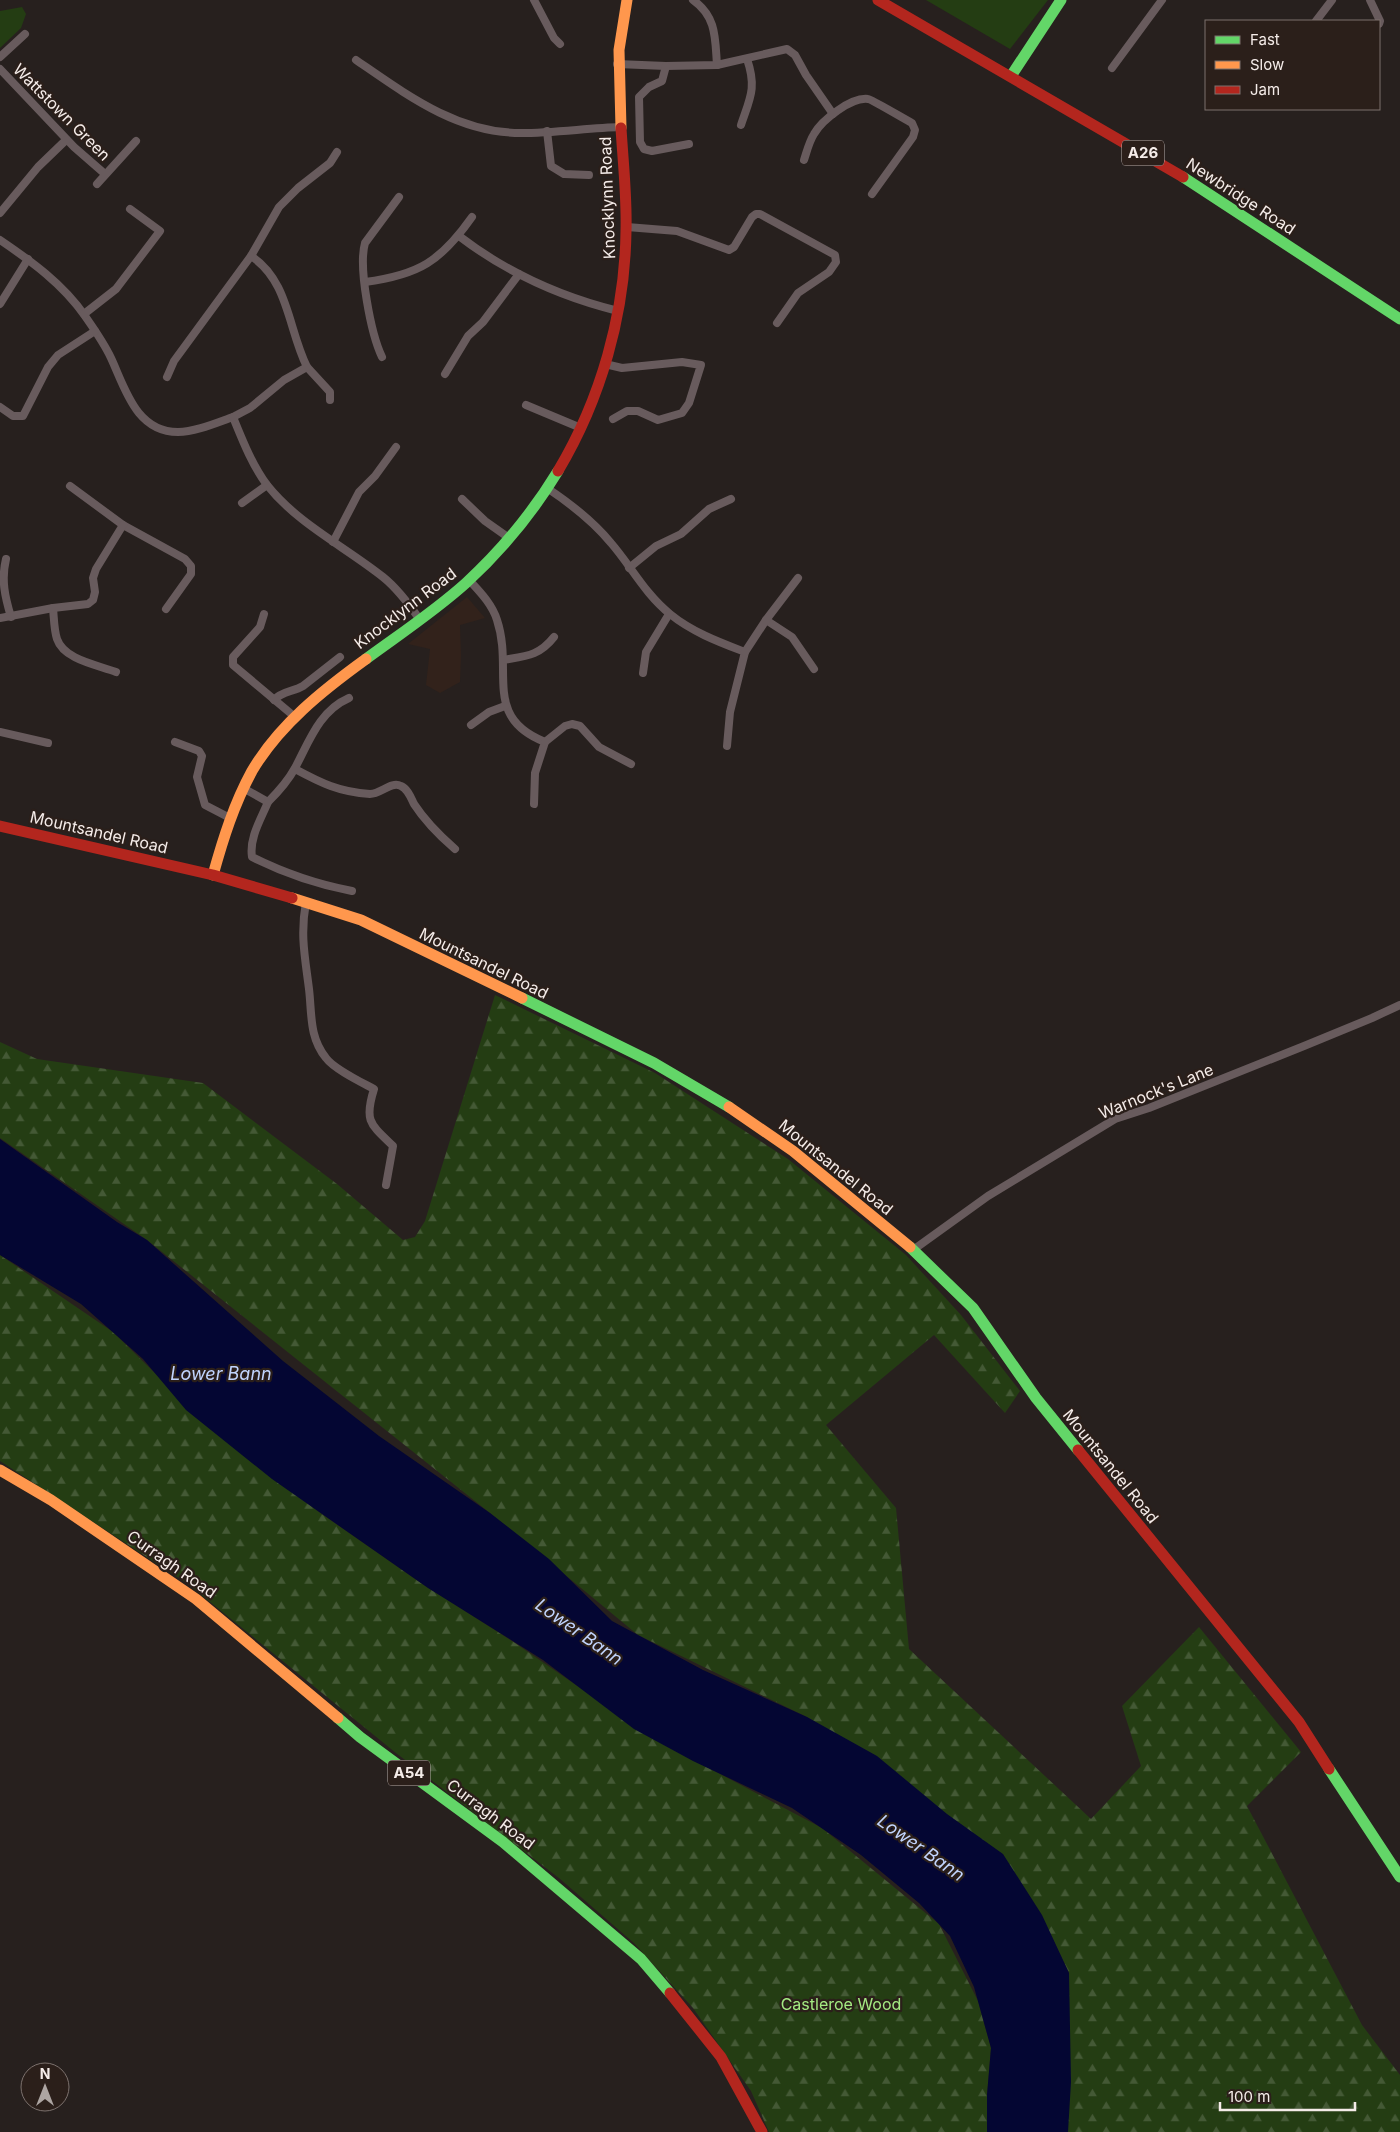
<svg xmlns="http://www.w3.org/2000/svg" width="1400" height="2132" viewBox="0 0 1400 2132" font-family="Inter,sans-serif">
<defs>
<pattern id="forest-firs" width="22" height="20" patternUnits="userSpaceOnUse" patternTransform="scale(1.25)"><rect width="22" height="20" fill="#243d13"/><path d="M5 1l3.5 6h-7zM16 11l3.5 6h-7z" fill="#445935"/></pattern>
</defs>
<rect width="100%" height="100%" fill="#27201e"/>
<path fill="#32221b" d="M467 597 485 618 460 625 461 655 460 682 440 693 426 685 430 649 408 644Z"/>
<g fill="#243d13">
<path d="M926 0H1048L1010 49Z"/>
<path d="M22 7 26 14 21 28 0 48V11Z"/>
</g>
<g fill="url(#forest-firs)">
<path d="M495 995 655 1073 788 1159 906 1255 961 1315 1020 1391 1005 1413 934 1335 826 1425 896 1508 909 1649 1091 1819 1141 1766 1122 1706 1199 1627 1301 1752 1247 1806 1362 2025 1400 2075V2132H1066L1069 1973 1045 1923 807 1717 638 1635 490 1513 147 1240 0 1138V1042L37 1059 203 1083 337 1184 403 1240 415 1237 425 1221Z"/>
<path d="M0 1255 113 1332 217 1434 319 1512 421 1583 512 1641 656 1740 822 1828 939 1924 978 2001 991 2048 987 2095V2132H769L751 2091 693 2008 634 1943 559 1878 396 1753 188 1584 0 1461Z"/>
</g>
<path fill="#040633" d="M0 1139 117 1222 147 1240 283 1361 379 1436 490 1513 549 1559 612 1621 703 1670 807 1717 877 1756 947 1814 1003 1854 1042 1915 1069 1973 1071 2082 1068 2132H987V2095L991 2048 974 1987 950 1936 919 1903 861 1855 792 1808 693 1761 634 1729 543 1660 428 1588 272 1479 186 1410 143 1359 81 1304 0 1255Z"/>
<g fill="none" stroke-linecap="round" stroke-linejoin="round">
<g stroke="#685b5d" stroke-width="8">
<path d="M534 0 554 38 560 44"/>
<path d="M693 0C717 17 715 39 717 65"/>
<path d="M1370 0 1380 21 1379 24"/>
<path d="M1316 21 1332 0"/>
<path d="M0 57 25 34"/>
<path d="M356 60C407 95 457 133 521 133 554 133 588 128 621 127"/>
<path d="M617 64 666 66 717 65 787 49 795 55 806 75 833 114"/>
<path d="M666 66 662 81 649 87 639 97 640 142 644 149 652 151 689 144"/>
<path d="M1112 68 1162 0"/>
<path d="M0 69 74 147 105 174"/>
<path d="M741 125C750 98 757 88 747 59"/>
<path d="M547 131 551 166 564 174 589 175"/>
<path d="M804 160C807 151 809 142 814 134 822 120 851 97 868 99 871 99 906 120 912 123L915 130 913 137 872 194"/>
<path d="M97 184 136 141"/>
<path d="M0 213 38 167 66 140"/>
<path d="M627 227 677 231 729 250 734 247 752 217 756 214H760L835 255 836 262 829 272 798 293 777 323"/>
<path d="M459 236C506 272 561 297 618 311"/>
<path d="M0 240C31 261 63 284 85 316 94 329 104 343 111 358 125 388 136 432 178 432 195 432 216 423 233 417 242 439 252 465 267 485 298 524 344 546 383 577 398 589 409 604 420 620"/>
<path d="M365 282C419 275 441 261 472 217"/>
<path d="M0 304 28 259"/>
<path d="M84 314 116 289 160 231 130 209"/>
<path d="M382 357C371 334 358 267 365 243L399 197"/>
<path d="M605 364 622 368 682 362 701 365 689 403 682 413 658 420 638 411H627L613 419"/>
<path d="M307 367 330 392V400"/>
<path d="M445 374 468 336 483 322 519 274"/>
<path d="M167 377 174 361 251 256 279 207 298 188 330 163 337 152"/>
<path d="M526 405 581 428"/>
<path d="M0 407 13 416H23L48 367 58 355 95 331"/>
<path d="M233 417 250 408 284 380 307 367C288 329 289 281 251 256"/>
<path d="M70 486 123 525 185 559 191 566V574L166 609"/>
<path d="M547 488C571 504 593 521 611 543 631 566 645 594 670 614 692 632 719 642 745 652L730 712 727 746"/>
<path d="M462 499 485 521 509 538"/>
<path d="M242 503 267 485"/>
<path d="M333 542 359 492 375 476 396 447"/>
<path d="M6 559C1 580 5 597 11 617"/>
<path d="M629 568 656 546 681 534 709 509 731 499"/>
<path d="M469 580C480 592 492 604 497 620 514 671 482 717 545 742L535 773 534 804"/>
<path d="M53 608C54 618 54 630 57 639 64 660 98 665 116 672"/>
<path d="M264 614 260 627 233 657V665L295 717"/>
<path d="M0 618 53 608 88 604 93 600 95 592 93 578 96 569 123 525"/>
<path d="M766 620 792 637 814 669"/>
<path d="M745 652 766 620 798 578"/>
<path d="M503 660C526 656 539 656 554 637"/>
<path d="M643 673 646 652 669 614"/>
<path d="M274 700C282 691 293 692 303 686L340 657"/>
<path d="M471 725 489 712 505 706"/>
<path d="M0 732 48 743"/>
<path d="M175 742 199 751 202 756 197 777 205 805 230 818"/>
<path d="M545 742 565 726 572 724 580 726 599 747 631 764"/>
<path d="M295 769C321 783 339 792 370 794 381 794 391 781 401 786 408 789 411 798 414 804 425 821 440 836 455 849"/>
<path d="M243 788 268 802C261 819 249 838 252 857 286 874 315 884 352 891"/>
<path d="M268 802C278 792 288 781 295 768 309 742 319 711 349 698"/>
<path d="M306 902C300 935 305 957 309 989 312 1014 309 1037 326 1058 334 1069 361 1082 374 1089 364 1121 370 1124 393 1146L386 1185"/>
<path d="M913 1250 988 1196 1115 1119 1149 1108 1304 1046 1372 1018 1400 1005"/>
</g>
<g stroke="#63d668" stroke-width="11">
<path d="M1011 76 1061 0"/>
<path d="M1183 177 1400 319"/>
<path d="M366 659C400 634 435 611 466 583 502 550 533 512 558 471"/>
<path d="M522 998 654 1063 729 1107"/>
<path d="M910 1247 973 1308 1036 1398 1078 1450"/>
<path d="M338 1718 360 1737 503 1842 641 1959 670 1993"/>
<path d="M1329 1769 1400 1877"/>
</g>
<g stroke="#ff974d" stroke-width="11">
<path d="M621 128 619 50 627 0"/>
<path d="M213 875C223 839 234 804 252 771 279 725 323 690 366 659"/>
<path d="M292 898 361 920 522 998"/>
<path d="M729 1107 793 1151 910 1247"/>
<path d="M0 1470 51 1500 196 1599 338 1718"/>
</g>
<g stroke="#b3261e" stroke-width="11">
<path d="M878 0 1183 177"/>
<path d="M558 471C601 399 625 314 626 231 627 196 623 162 621 128"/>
<path d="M0 826 213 875 292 898"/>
<path d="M1078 1450 1299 1722 1329 1769"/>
<path d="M670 1993 721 2057 762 2132"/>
</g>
</g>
<g text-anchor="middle" stroke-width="4.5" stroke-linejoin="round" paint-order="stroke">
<g fill="#2b1f1a" stroke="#b8aeab" stroke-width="1">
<rect x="1122" y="140.5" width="42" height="25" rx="4"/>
<rect x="388" y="1760.5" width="42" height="25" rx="4"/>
</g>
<g font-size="15" font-weight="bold" fill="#f5ece9">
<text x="1143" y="158">A26</text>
<text x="409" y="1778">A54</text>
</g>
<g font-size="16" fill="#f5ece9" stroke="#2b1f1a">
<text transform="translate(62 112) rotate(45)" y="6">Wattstown Green</text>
<text transform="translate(1241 196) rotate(33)" y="6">Newbridge Road</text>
<text transform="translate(607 198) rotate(-92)" y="6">Knocklynn Road</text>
<text transform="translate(405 608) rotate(-37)" y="6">Knocklynn Road</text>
<text transform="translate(99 832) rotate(13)" y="6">Mountsandel Road</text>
<text transform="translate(484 963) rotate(26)" y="6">Mountsandel Road</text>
<text transform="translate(1156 1091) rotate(-22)" y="6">Warnock's Lane</text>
<text transform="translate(836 1167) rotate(39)" y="6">Mountsandel Road</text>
<text transform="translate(1111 1466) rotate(51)" y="6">Mountsandel Road</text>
<text transform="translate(172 1564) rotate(35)" y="6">Curragh Road</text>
<text transform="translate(491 1814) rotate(37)" y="6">Curragh Road</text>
</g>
<g font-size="16" fill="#a4e982" stroke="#2b1f1a">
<text x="841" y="2010">Castleroe Wood</text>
</g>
<g font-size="18" font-style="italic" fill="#c1d4fd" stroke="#2b1f1a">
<text x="221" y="1380">Lower Bann</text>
<text transform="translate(579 1632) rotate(35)" y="6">Lower Bann</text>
<text transform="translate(921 1848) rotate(35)" y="6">Lower Bann</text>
</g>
</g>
<rect x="1205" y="20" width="175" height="90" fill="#2b1f1a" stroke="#7c716d"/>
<rect x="1215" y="36" width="25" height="8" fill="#63d668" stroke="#7c716d"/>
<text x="1250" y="45" font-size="15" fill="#f5ece9">Fast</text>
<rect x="1215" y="61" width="25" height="8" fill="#ff974d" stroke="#7c716d"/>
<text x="1250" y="70" font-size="15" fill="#f5ece9">Slow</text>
<rect x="1215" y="86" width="25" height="8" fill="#b3261e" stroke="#7c716d"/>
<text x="1250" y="95" font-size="15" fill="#f5ece9">Jam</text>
<g transform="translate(45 2087)"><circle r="24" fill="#2b1f1a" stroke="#7c716d"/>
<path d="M0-4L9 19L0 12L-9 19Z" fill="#ada5a2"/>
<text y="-8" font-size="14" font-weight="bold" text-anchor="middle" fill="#f5ece9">N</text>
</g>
<path d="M1220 2102v8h135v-8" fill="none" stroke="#f5ece9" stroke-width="2.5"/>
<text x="1228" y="2102" font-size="15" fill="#f5ece9" stroke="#2b1f1a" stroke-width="4" paint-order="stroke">100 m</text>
</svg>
